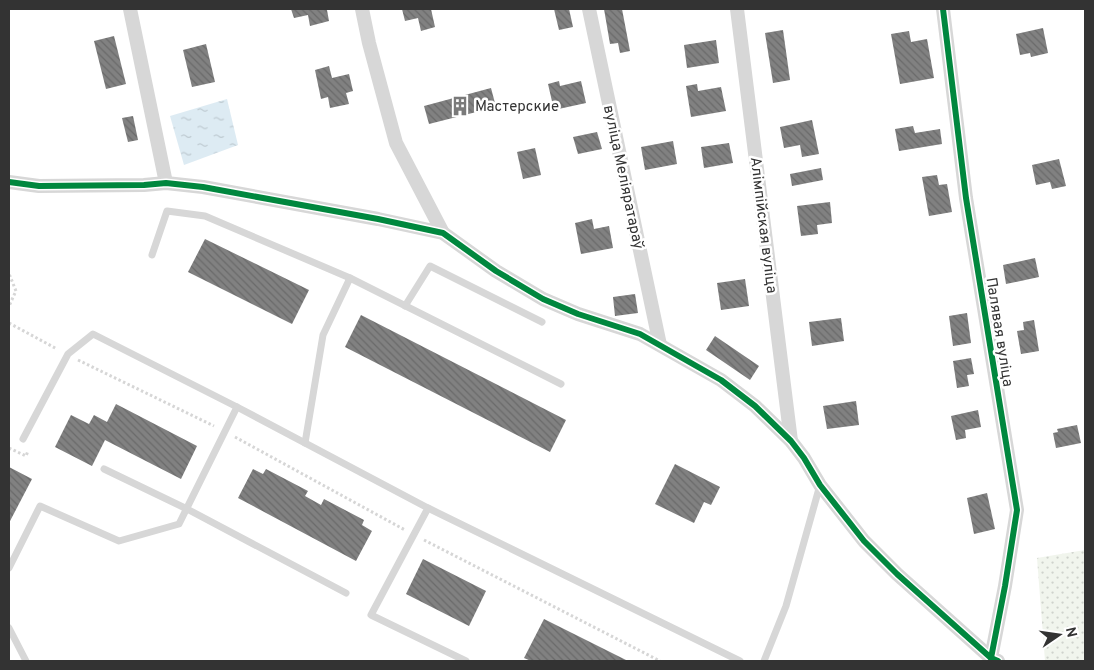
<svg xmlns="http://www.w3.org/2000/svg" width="1094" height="670" viewBox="0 0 1094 670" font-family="Overpass,sans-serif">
<defs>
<pattern id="park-dots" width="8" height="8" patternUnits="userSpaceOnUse" patternTransform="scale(1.25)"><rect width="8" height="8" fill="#f1f5ed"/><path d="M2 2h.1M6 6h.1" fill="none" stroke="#cfd2cc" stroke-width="1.8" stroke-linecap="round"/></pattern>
<pattern id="water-ripples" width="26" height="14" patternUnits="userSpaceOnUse" patternTransform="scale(1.25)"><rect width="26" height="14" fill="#ddebf3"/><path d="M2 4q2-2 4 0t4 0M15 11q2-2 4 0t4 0" fill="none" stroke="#becad1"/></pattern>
<pattern id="building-back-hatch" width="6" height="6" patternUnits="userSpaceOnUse" patternTransform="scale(1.25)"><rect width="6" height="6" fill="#818181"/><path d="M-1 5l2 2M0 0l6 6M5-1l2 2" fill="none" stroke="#6a6a6a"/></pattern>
</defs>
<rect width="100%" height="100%" fill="#fff"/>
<path fill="url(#park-dots)" d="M1085 550V660L1045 661 1037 558Z"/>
<path fill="url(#water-ripples)" d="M227 99 238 145 184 165 170 116Z"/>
<g fill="url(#building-back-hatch)">
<path d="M291 9H330L327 10 329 21 310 26 308 15 294 18Z"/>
<path d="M402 9H431L435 27 421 31 418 18 405 21Z"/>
<path d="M554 9H569L573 27 559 30Z"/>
<path d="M604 9H622L630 51 620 53 618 43 610 44Z"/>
<path d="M1043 28 1048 53 1031 57 1030 53 1020 55 1016 34Z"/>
<path d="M783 30 790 80 773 83 765 33Z"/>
<path d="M909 31 911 42 927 39 934 78 900 84 891 34Z"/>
<path d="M114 36 126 84 106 89 94 41Z"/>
<path d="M716 40 719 63 687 68 684 45Z"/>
<path d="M206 44 215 82 192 87 183 50Z"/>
<path d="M329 66 332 78 349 74 353 91 346 93 349 104 330 108 328 97 321 99 315 70Z"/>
<path d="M559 81 560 86 581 81 586 103 554 110 548 84Z"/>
<path d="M697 84 698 91 721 87 726 111 691 117 686 86Z"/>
<path d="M491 88 496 107 429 124 424 106Z"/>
<path d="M133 116 138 140 128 142 122 118Z"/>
<path d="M812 120 819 154 802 157 800 145 784 148 780 127Z"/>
<path d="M913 126 915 133 940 129 942 144 899 151 895 129Z"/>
<path d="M597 132 602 149 578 154 573 137Z"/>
<path d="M673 141 677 164 645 170 641 147Z"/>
<path d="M729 143 733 163 704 168 701 147Z"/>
<path d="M535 148 541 175 523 179 517 152Z"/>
<path d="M1059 159 1066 186 1052 189 1050 182 1036 185 1032 165Z"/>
<path d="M821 168 823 180 792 186 790 174Z"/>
<path d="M937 175 939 185 947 184 952 212 929 216 922 177Z"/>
<path d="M830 202 832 223 817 225 818 234 801 236 797 206Z"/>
<path d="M592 219 594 229 609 226 613 248 581 254 575 223Z"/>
<path d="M205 239 309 290 292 324 188 272Z"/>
<path d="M1035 258 1039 277 1006 284 1003 265Z"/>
<path d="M745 279 749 306 721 310 717 283Z"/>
<path d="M635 294 638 313 615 316 613 297Z"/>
<path d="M967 313 971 343 953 346 949 316Z"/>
<path d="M361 315 566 420 550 452 345 347Z"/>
<path d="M841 318 844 341 812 346 809 322Z"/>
<path d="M1034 320 1039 351 1021 354 1017 331 1024 330 1023 322Z"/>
<path d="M715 336 759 366 750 380 706 350Z"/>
<path d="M971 358 974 374 967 375 969 386 957 388 953 361Z"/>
<path d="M856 401 859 425 827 429 823 406Z"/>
<path d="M116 404 197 446 181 479 105 440 92 466 55 447 71 415 89 424 94 415 107 422Z"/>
<path d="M978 410 981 427 965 430 966 438 956 440 951 416Z"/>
<path d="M1077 425 1081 443 1056 448 1053 433 1058 432 1057 429Z"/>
<path d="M675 464 720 487 711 505 704 502 694 523 655 504Z"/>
<path d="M9 467 32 479 9 523Z"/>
<path d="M253 469 263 474 266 469 308 491 305 496 321 505 324 499 364 520 362 525 372 531 356 561 238 498Z"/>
<path d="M987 493 995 529 974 534 967 498Z"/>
<path d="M423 559 486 591 469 626 406 594Z"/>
<path d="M544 619 628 661H531L524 658Z"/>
</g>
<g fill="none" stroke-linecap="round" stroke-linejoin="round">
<g stroke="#d6d6d6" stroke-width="3" stroke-dasharray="2.5 2.5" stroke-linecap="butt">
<path d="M9 275 10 276 16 291 9 306"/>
<path d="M9 323 57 349"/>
<path d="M78 360 214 426"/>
<path d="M235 437 405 530"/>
<path d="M9 448 26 456 28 451"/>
<path d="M424 540 660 661"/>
</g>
<g stroke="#d7d7d7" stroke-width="7">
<path d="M152 255 167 211 205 216 350 278"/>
<path d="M405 306 430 266 542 322"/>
<path d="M23 439 68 354 93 334 237 407"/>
<path d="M305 443 323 335 350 278 561 384"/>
<path d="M104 469 187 509 346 593"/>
<path d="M428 508 371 615 466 661"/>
<path d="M9 568 40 506 119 541 179 524 237 407 428 508 740 661"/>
<path d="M9 628 26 661"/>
<path d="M764 661 786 606 820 485"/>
</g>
<g stroke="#d7d7d7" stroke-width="14">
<path d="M130 9 166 183"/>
<path d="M362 9 369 43 396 143 443 233"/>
<path d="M589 9 660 345"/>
<path d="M737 9 791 441"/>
<path d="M943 9 966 198 1017 510 1005 586 991 658"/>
<path d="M9 182 39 186 144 185 166 183 203 187 378 219 443 233 496 271 543 299 578 314 640 334 721 380 755 406 791 441 804 458 820 485 864 541 897 574 991 658 998 661"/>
</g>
<defs>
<g id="cycleway">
<path d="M943 9 966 198 1017 510 1005 586 991 658"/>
<path d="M9 182 39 186 144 185 166 183 203 187 378 219 443 233 496 271 543 299 578 314 640 334 721 380 755 406 791 441 804 458 820 485 864 541 897 574 991 658 998 661"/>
</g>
</defs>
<use href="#cycleway" stroke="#fff" stroke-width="9"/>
<use href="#cycleway" stroke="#00873e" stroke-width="6"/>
</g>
<defs>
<symbol id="building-bare" viewBox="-9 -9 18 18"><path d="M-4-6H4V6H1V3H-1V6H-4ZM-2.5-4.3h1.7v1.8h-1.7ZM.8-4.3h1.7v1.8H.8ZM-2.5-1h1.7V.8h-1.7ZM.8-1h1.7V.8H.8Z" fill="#7a7a7a" stroke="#fff" stroke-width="2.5" paint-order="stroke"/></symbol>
</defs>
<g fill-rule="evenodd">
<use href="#building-bare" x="446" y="92" width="28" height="28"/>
</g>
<g text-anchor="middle" stroke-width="5" stroke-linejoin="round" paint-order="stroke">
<g font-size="15" fill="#333" stroke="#fff" text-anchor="start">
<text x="475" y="111">Мастерские</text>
</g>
<g font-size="15" fill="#333" stroke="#fff">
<text transform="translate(624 177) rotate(78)" y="5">вуліца Меліяратараў</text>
<text transform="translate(764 225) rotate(83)" y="5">Алімпійская вуліца</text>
<text transform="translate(1000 332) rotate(81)" y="5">Палявая вуліца</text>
</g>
</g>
<rect width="1094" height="670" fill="none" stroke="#333333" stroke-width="20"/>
<g transform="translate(1059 635) rotate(77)" stroke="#ffffff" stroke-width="4" paint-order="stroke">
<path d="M0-4L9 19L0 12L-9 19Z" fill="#333333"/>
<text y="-8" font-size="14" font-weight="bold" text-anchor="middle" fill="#333333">N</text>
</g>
</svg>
